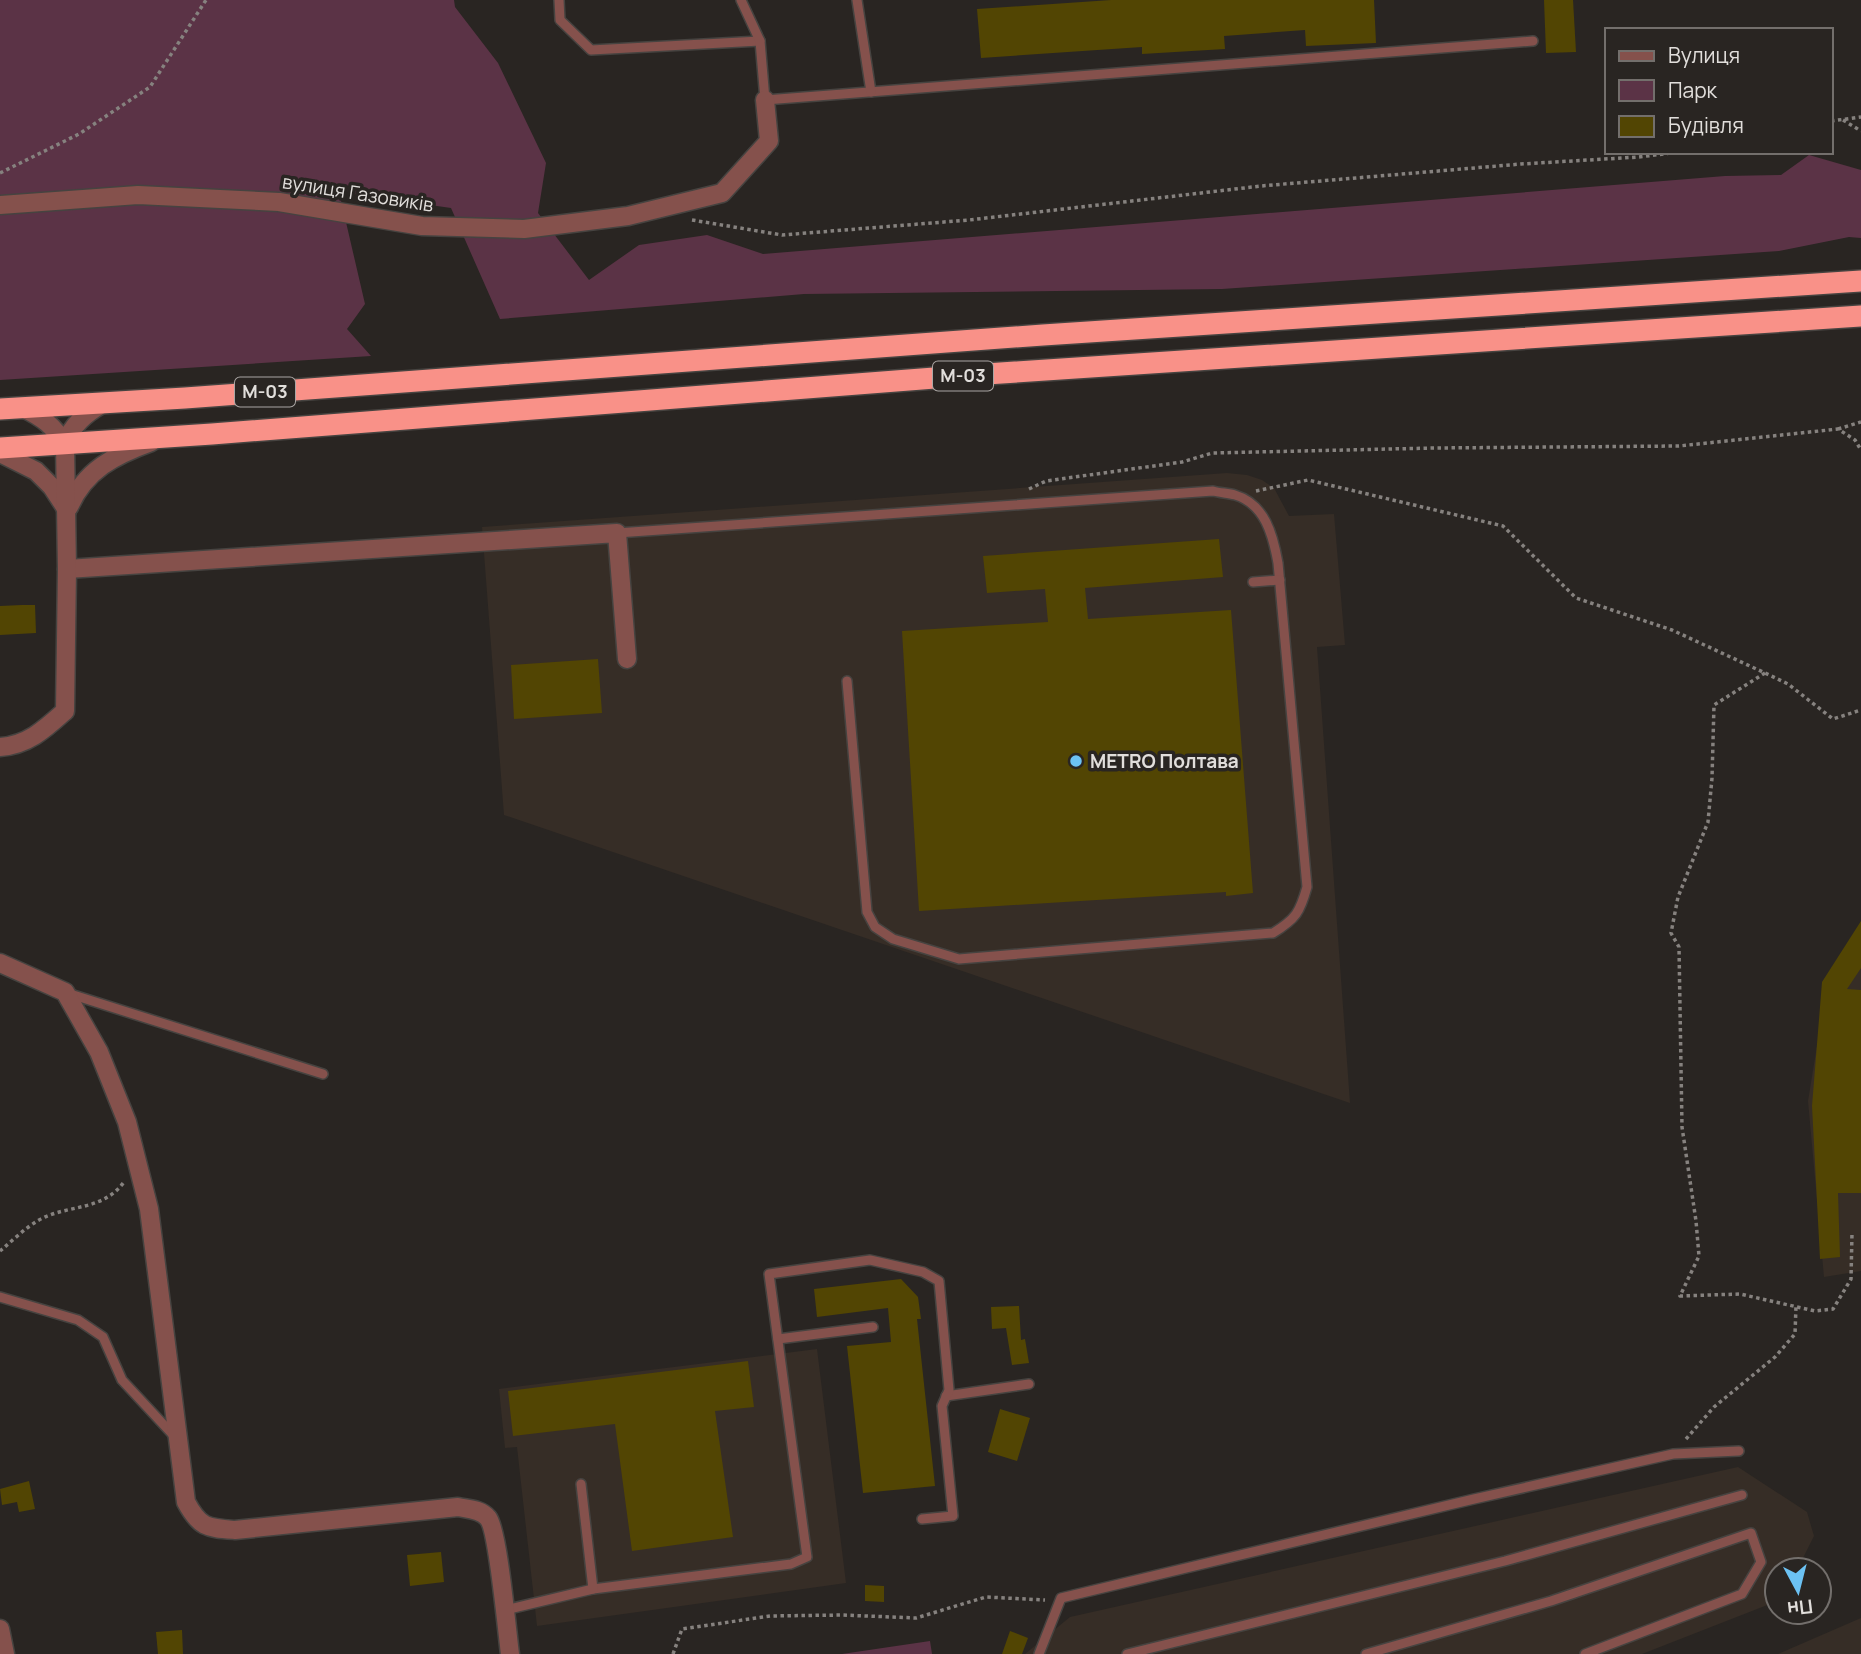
<svg xmlns="http://www.w3.org/2000/svg" width="1861" height="1654" viewBox="0 0 1861 1654" font-family="Manrope,sans-serif">
<rect width="100%" height="100%" fill="#292522"/>
<g fill="#362d26">
<path d="M1227 473 1247 475 1262 480 1274 488 1289 516 1334 514 1345 645 1317 647 1350 1103 504 815 482 527Z"/>
<path d="M1861 923V1271L1824 1277 1808 1101 1829 972Z"/>
<path d="M817 1349 846 1583 537 1626 517 1447 505 1448 499 1389Z"/>
<path d="M1738 1467 1807 1512 1814 1536 1797 1570H1777V1599L1775 1602 1642 1654H1025L1070 1617Z"/>
<path d="M1861 1618V1654H1778Z"/>
</g>
<g fill="#5b3346">
<path d="M0 0H454L455 7 498 63 546 163 538 213 589 280 639 245 707 235 763 254 1725 176 1781 175 1809 155 1861 170V238L1849 237 1779 251 1222 289 804 294 500 319 451 208 339 192 365 304 347 329 371 356 0 380Z"/>
<path d="M930 1641 932 1654H842Z"/>
</g>
<g fill="#524503">
<path d="M1111 0H1374L1376 43 1306 46 1305 30 1224 36 1225 49 1142 54V47L981 58 977 9Z"/>
<path d="M1544 0H1573L1576 52 1546 53Z"/>
<path d="M1219 539 1223 577 1085 588 1088 619 1231 610 1253 893 1226 896V892L919 911 902 631 1048 622 1045 589 987 593 983 556Z"/>
<path d="M22 605H35L36 633 0 635V606Z"/>
<path d="M598 659 602 713 514 719 511 665Z"/>
<path d="M1861 921V968L1847 989 1861 990V1193H1838L1840 1257 1820 1259 1812 1106 1822 982Z"/>
<path d="M901 1279 918 1297 921 1319H917L935 1486 863 1493 847 1346 891 1342 888 1308 817 1317 814 1289Z"/>
<path d="M1019 1306 1021 1340 1025 1339 1029 1363 1012 1365 1006 1328 992 1329 991 1307Z"/>
<path d="M748 1361 754 1407 715 1411 733 1537 632 1551 615 1424 513 1436 508 1391Z"/>
<path d="M1000 1409 1030 1418 1017 1461 988 1452Z"/>
<path d="M29 1481 35 1509 19 1512 17 1502 2 1505 0 1489Z"/>
<path d="M441 1552 444 1582 410 1586 407 1555Z"/>
<path d="M865 1585 884 1586V1602L865 1601Z"/>
<path d="M182 1630 183 1654H158L156 1632Z"/>
<path d="M1010 1631 1028 1638 1022 1654H1002Z"/>
</g>
<g fill="none" stroke-linecap="round" stroke-linejoin="round">
<defs>
<g id="lane">
<path d="M559 0 560 20 591 50 760 41"/>
<path d="M741 0 760 41 765 100 1533 41"/>
<path d="M857 0 871 92"/>
<path d="M617 533 1213 491C1220 493 1228 493 1235 495 1265 504 1273 535 1278 563L1307 887C1300 912 1296 919 1273 933L959 959 893 939 875 927 867 912 847 681"/>
<path d="M1253 582 1280 580"/>
<path d="M67 993 323 1074"/>
<path d="M0 1297 78 1320 103 1337 122 1380 176 1438"/>
<path d="M778 1339 873 1327"/>
<path d="M946 1396 1029 1384"/>
<path d="M593 1589 791 1564 807 1557 769 1274 870 1260 923 1272 939 1281 949 1390 942 1406 953 1516 922 1519"/>
<path d="M505 1610 593 1589 581 1484"/>
<path d="M1039 1654 1061 1598 1474 1499 1673 1454 1739 1451"/>
<path d="M1127 1654 1505 1561 1742 1495"/>
<path d="M1366 1654 1551 1601 1751 1533 1761 1562 1742 1594 1585 1654"/>
</g>
<g id="street">
<path d="M0 205 138 195 279 202 422 226 524 229 628 216 722 193 769 141 765 100"/>
<path d="M23 408C44 418 53 426 65 444"/>
<path d="M0 453 36 471 52 487 67 510"/>
<path d="M69 507C85 470 115 455 151 442"/>
<path d="M67 569 617 533 627 659"/>
<path d="M0 747C28 745 45 729 65 711L67 569 65 444C72 425 85 414 102 404"/>
<path d="M0 963 65 992 99 1052 127 1122 149 1209 186 1502C200 1528 207 1528 235 1530L458 1507C468 1509 481 1509 488 1518 498 1530 507 1632 510 1654"/>
<path d="M0 1629 5 1654"/>
</g>
<g id="highway">
<path d="M0 409 185 398 1043 335 1861 281"/>
<path d="M0 448 212 434 986 374 1861 316"/>
</g>
</defs>
<use href="#lane" stroke="#464340" stroke-width="12"/>
<use href="#street" stroke="#464340" stroke-width="21"/>
<use href="#highway" stroke="#464340" stroke-width="24"/>
<g stroke="#86827f" stroke-width="3.5" stroke-dasharray="3.5 3.5" stroke-linecap="butt">
<path d="M1843 120 1861 131"/>
<path d="M1831 121 1861 117"/>
<path d="M0 173 79 134 150 87 206 0"/>
<path d="M692 220 782 235 969 220 1261 186 1521 164 1639 157 1679 152"/>
<path d="M1838 429 1861 422"/>
<path d="M1029 489 1046 481 1182 462 1212 453 1434 448 1679 446 1838 429 1855 440 1861 450"/>
<path d="M1256 491 1308 480 1503 526 1576 598 1672 630 1765 673 1788 684 1833 719 1861 710"/>
<path d="M1765 673 1714 705 1712 778 1708 822 1678 897 1671 933 1679 947 1682 1127 1696 1221 1699 1256 1680 1296 1740 1294 1815 1311 1833 1309 1851 1279 1852 1233"/>
<path d="M0 1251C12 1241 25 1228 39 1220 67 1204 102 1212 124 1182"/>
<path d="M1686 1439 1714 1407 1775 1357 1795 1334 1796 1306"/>
<path d="M673 1654 682 1629 770 1616 842 1615 916 1618 986 1597 1045 1600"/>
</g>
<use href="#lane" stroke="#85514c" stroke-width="9"/>
<use href="#street" stroke="#85514c" stroke-width="18"/>
<use href="#highway" stroke="#f99188" stroke-width="21"/>
</g>
<circle fill="#6cc2f3" stroke="#292522" stroke-width="2.5" cx="1076" cy="761" r="7"/>
<g text-anchor="middle" stroke-width="7" stroke-linejoin="round" paint-order="stroke">
<g fill="#292522" stroke="#aaa6a4" stroke-width="2">
<rect x="933" y="361.5" width="60" height="29" rx="5"/>
<rect x="235" y="377.5" width="60" height="29" rx="5"/>
</g>
<g font-size="18" font-weight="bold" fill="#e1dedb">
<text x="963" y="382">М-03</text>
<text x="265" y="398">М-03</text>
</g>
<g font-size="19" fill="#e1dedb" stroke="#292522">
<text transform="translate(358 193) rotate(9)" y="7">вулиця Газовиків</text>
</g>
<g font-size="19" font-weight="bold" fill="#e1dedb" stroke="#292522" text-anchor="start">
<text x="1090" y="768">METRO Полтава</text>
</g>
</g>
<rect x="1605" y="28" width="228" height="126" fill="#292522" stroke="#736f6c" stroke-width="2"/>
<rect x="1619" y="51" width="35" height="10" fill="#85514c" stroke="#736f6c" stroke-width="2"/>
<text x="1668" y="63" font-size="21" fill="#e1dedb">Вулиця</text>
<rect x="1619" y="80" width="35" height="21" fill="#5b3346" stroke="#736f6c" stroke-width="2"/>
<text x="1668" y="98" font-size="21" fill="#e1dedb">Парк</text>
<rect x="1619" y="116" width="35" height="21" fill="#524503" stroke="#736f6c" stroke-width="2"/>
<text x="1668" y="133" font-size="21" fill="#e1dedb">Будівля</text>
<g transform="translate(1798 1591) rotate(173)"><circle r="33" fill="#292522" stroke="#736f6c" stroke-width="2"/>
<path d="M0-5L12 26L0 18L-12 26Z" fill="#6cc2f3"/>
<text y="-10" font-size="19" font-weight="bold" text-anchor="middle" fill="#e1dedb">Пн</text>
</g>
</svg>
